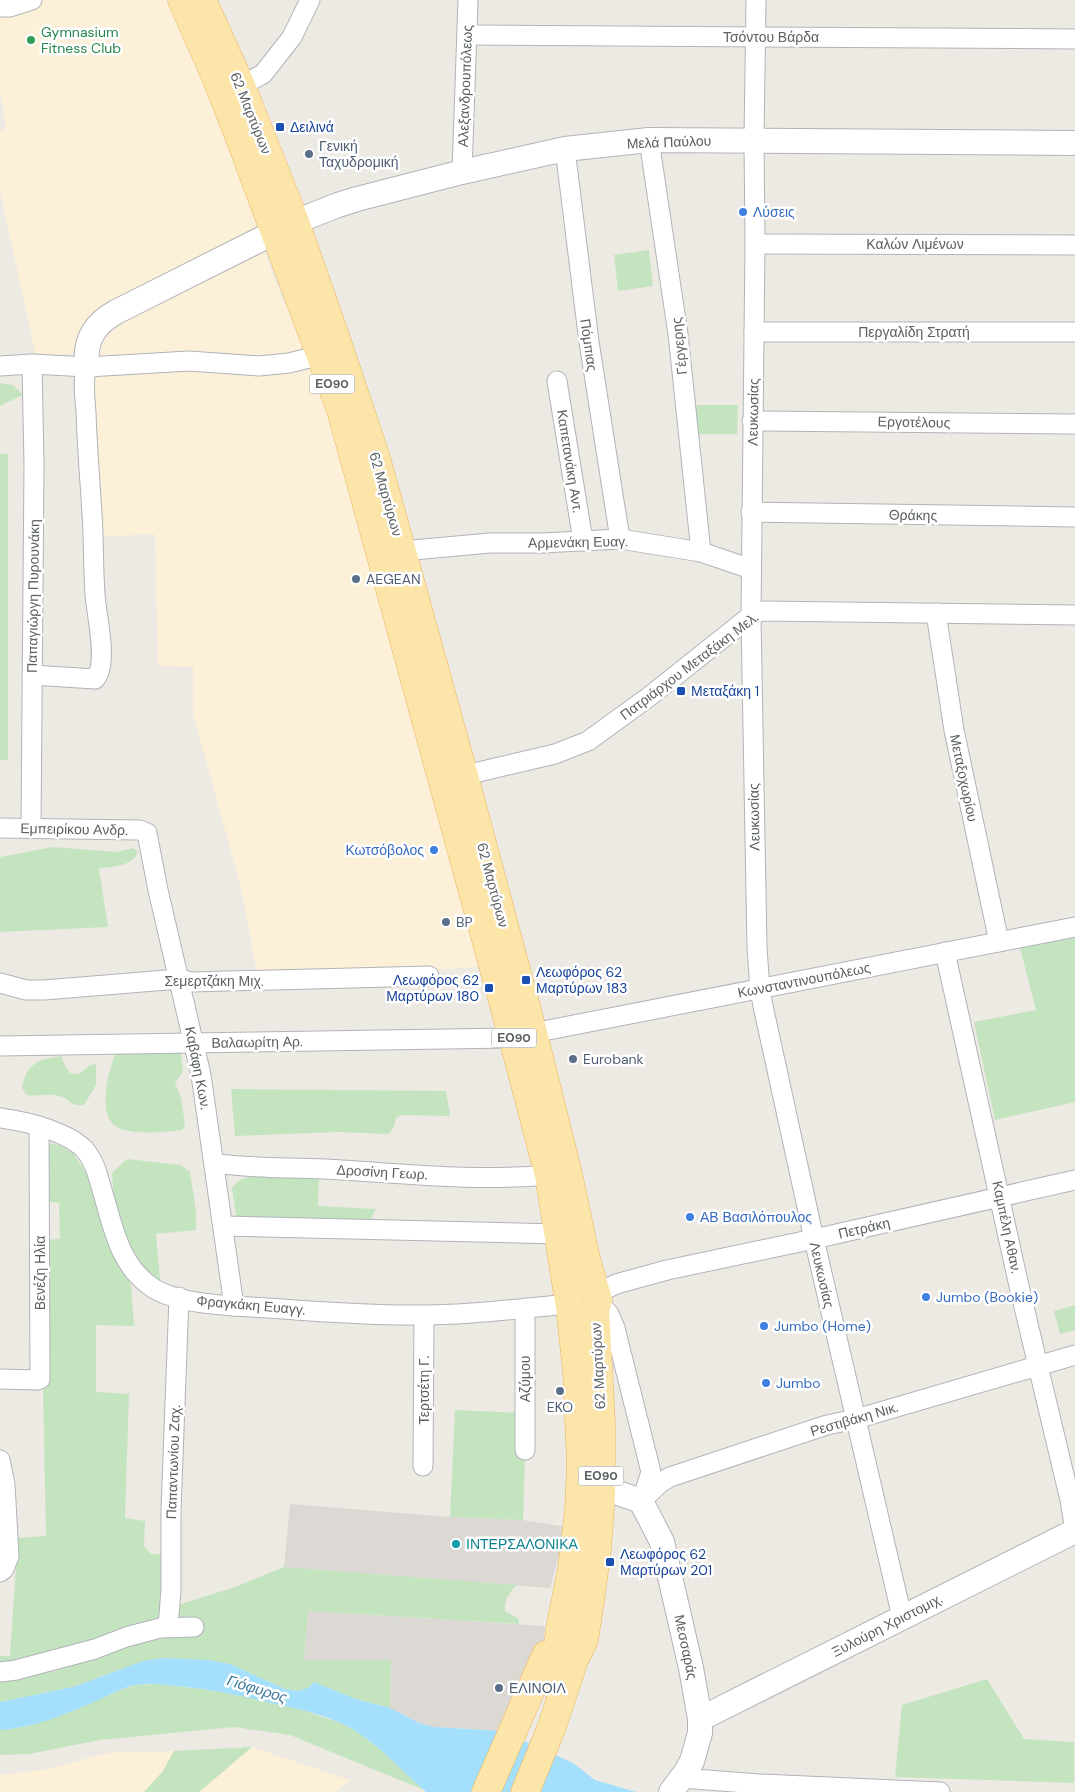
<svg xmlns="http://www.w3.org/2000/svg" width="1075" height="1792" viewBox="0 0 1075 1792" font-family="'DM Sans',sans-serif">
<rect width="100%" height="100%" fill="#edeae3"/>
<g fill="#fcf0d9">
<path d="M0 0H170L240 171 266 256 283 301 308 334 486 966 426 971 258 978 241 888 193 713V667L158 666 155 534 98 537 89 353 36 356 0 191V131L6 128 0 89Z"/>
<path d="M252 1747 350 1780 336 1792H199Z"/>
<path d="M174 1751 163 1771 144 1792H0V1775L49 1769 106 1753Z"/>
</g>
<g fill="#dcd9d5">
<path d="M290 1504 450 1517 522 1520 567 1527 550 1588 284 1567Z"/>
<path d="M308 1611 545 1626 543 1655 502 1731 434 1727 419 1723 390 1708 391 1660H304Z"/>
</g>
<g fill="#c4e4c0">
<path d="M649 250 653 286 618 291 614 255Z"/>
<path d="M0 383 13 385 23 395 0 406Z"/>
<path d="M693 405H738L737 434H693Z"/>
<rect x="0" y="454" width="8" height="306"/>
<path d="M53 847 116 852 133 848 138 852C131 867 114 866 99 869L108 927 0 932V857Z"/>
<path d="M1075 937V1102L995 1120 974 1022 1036 1010 1020 948Z"/>
<path d="M117 1047H180L183 1071 175 1083 181 1098 185 1125 182 1130C165 1132 122 1137 111 1122 105 1115 105 1100 106 1092 107 1076 113 1062 117 1047Z"/>
<path d="M61 1056 65 1066 70 1073 79 1074 90 1065 96 1064V1085L84 1105C70 1107 71 1099 59 1096 48 1093 38 1097 27 1095L22 1088C27 1062 38 1060 61 1056Z"/>
<path d="M231 1089 446 1091 450 1116 401 1115 396 1118 394 1127 389 1134 338 1132 235 1136Z"/>
<path d="M43 1142 59 1145 73 1153 90 1179 131 1286 134 1326 96 1325V1392L129 1394 125 1518 145 1521 144 1546 151 1554H166L164 1618 147 1621 111 1636 0 1664V1656H10L18 1538 46 1536 40 1240 60 1239 59 1203 44 1201Z"/>
<path d="M127 1159 181 1165 190 1172 196 1211V1230L156 1234 161 1289C151 1277 139 1265 131 1252 119 1232 113 1197 112 1173Z"/>
<path d="M248 1177H319L318 1206 376 1209 369 1222H237L232 1188 238 1181Z"/>
<path d="M1075 1305V1330L1060 1334 1054 1311Z"/>
<path d="M455 1410 521 1413 525 1457 523 1520 450 1517Z"/>
<path d="M284 1567 517 1585C509 1593 504 1600 505 1611L519 1619V1624L308 1611 304 1660H391L390 1708 356 1699 314 1682 308 1688 296 1691 285 1689 230 1664 209 1660 163 1658 121 1669 73 1687 0 1702V1678L56 1671 138 1641 196 1635 178 1623V1605L235 1587Z"/>
<path d="M987 1679 1024 1739 1074 1742V1783L895 1777 902 1705Z"/>
<path d="M157 1684C209 1689 261 1697 311 1713 326 1718 341 1722 354 1730 380 1746 401 1770 424 1790L290 1735 234 1727 100 1740 29 1754 0 1755V1730L29 1726 75 1710 120 1690 136 1685Z"/>
<path d="M252 1747 199 1792H144L163 1771 174 1751Z"/>
</g>
<path fill="#a4e0fc" d="M163 1658 209 1660 230 1664 285 1689 297 1691 308 1688 314 1682 356 1699 390 1708 419 1723 434 1727 502 1731 573 1763 595 1780 636 1792H426C402 1771 381 1747 354 1730 324 1712 283 1706 249 1698 224 1692 200 1688 174 1686 162 1684 149 1683 136 1685 122 1687 108 1696 94 1702 65 1715 32 1728 0 1730V1702L73 1687 143 1661Z"/>
<g fill="none" stroke-linecap="round" stroke-linejoin="round">
<defs>
<g id="minor">
<path d="M756 0 754 140 755 244 751 617 757 948 760 989 763 1006 814 1239 902 1617"/>
<path d="M0 7H10L32 0"/>
<path d="M468 35 1075 39"/>
<path d="M241 86 263 74 292 37 310 0"/>
<path d="M649 140 678 334 701 552"/>
<path d="M565 149 589 342 620 539"/>
<path d="M462 172 468 0"/>
<path d="M755 244 1075 245"/>
<path d="M754 332H1075"/>
<path d="M0 366 32 364 87 367 189 361 259 366 289 363 321 355"/>
<path d="M557 381 583 541"/>
<path d="M752 421 1075 424"/>
<path d="M751 512 1075 517"/>
<path d="M402 551 490 543H542L620 539 701 552 751 569"/>
<path d="M936 613 954 730 999 942"/>
<path d="M32 675 95 679C109 664 96 614 95 594 93 567 94 540 92 514 90 480 87 446 86 412 85 397 82 380 87 367"/>
<path d="M453 778 555 754 588 741 650 696 753 614 763 611 1075 615"/>
<path d="M0 828 139 830 147 833 158 890 201 1075 234 1306"/>
<path d="M31 828 34 464 32 364"/>
<path d="M945 952 1019 1286 1070 1500 1075 1531"/>
<path d="M0 983 26 990H44L179 979 191 982 429 976"/>
<path d="M533 1033 1075 927"/>
<path d="M0 1046 513 1038"/>
<path d="M0 1118C16 1120 33 1124 48 1129 61 1134 74 1139 84 1149 94 1160 98 1175 102 1190 113 1226 119 1266 153 1288 179 1305 236 1306 267 1308 314 1311 361 1315 407 1315 461 1316 515 1309 569 1304"/>
<path d="M215 1163C251 1169 288 1167 325 1169 399 1173 474 1182 549 1175"/>
<path d="M223 1226 559 1234"/>
<path d="M596 1294 616 1284 667 1270 814 1239 1075 1180"/>
<path d="M598 1302 609 1314 615 1328 651 1472 643 1497"/>
<path d="M525 1308V1450"/>
<path d="M0 1379 37 1380 40 1379 39 1126"/>
<path d="M0 1460 5 1484 9 1556 4 1569 0 1572"/>
<path d="M423 1466 424 1315"/>
<path d="M641 1501 660 1483 670 1477 827 1425 856 1419 1075 1355"/>
<path d="M168 1627 171 1590V1510L179 1297"/>
<path d="M0 1672 16 1670 95 1649 126 1637 160 1628 194 1627"/>
<path d="M682 1778 759 1784 940 1792"/>
</g>
<g id="tertiary">
<path d="M87 367C84 341 94 324 116 312L295 222 338 205 357 199 462 172 565 149 649 140 1075 143"/>
<path d="M601 1494 615 1492 641 1501 662 1542 691 1668 700 1719V1733L692 1761 686 1772 671 1792"/>
<path d="M700 1719 1075 1531"/>
</g>
<g id="primary">
<path d="M182 0 216 77 241 141 341 410 513 1038 549 1175 570 1307 577 1371 581 1464 579 1511 572 1569 560 1629 557 1658 550 1683"/>
<path d="M202 0 241 86 295 222 337 342 376 458 464 776 533 1033 568 1174 586 1259 598 1300 595 1310 601 1423V1494L597 1549 590 1601 584 1640 574 1660 551 1729 525 1792"/>
<path d="M486 1792 546 1655"/>
</g>
</defs>
<use href="#minor" stroke="#b0b4b8" stroke-width="21"/>
<use href="#tertiary" stroke="#b0b4b8" stroke-width="26"/>
<use href="#primary" stroke="#ecb35d" stroke-width="29"/>
<use href="#minor" stroke="#fff" stroke-width="19"/>
<use href="#tertiary" stroke="#fff" stroke-width="24"/>
<use href="#primary" stroke="#fce5a9" stroke-width="28"/>
</g>
<circle fill="#2e9e5b" stroke="#fff" stroke-width="2" cx="31" cy="40" r="5"/>
<g fill="#1a4fb4" stroke="#fff" stroke-width="2">
<rect x="275" y="122" width="10" height="10" rx="2.5"/>
<rect x="676" y="686" width="10" height="10" rx="2.5"/>
<rect x="521" y="975" width="10" height="10" rx="2.5"/>
<rect x="484" y="983" width="10" height="10" rx="2.5"/>
<rect x="605" y="1557" width="10" height="10" rx="2.5"/>
</g>
<g fill="#5c6f8a" stroke="#fff" stroke-width="2">
<circle cx="309" cy="154" r="5"/>
<circle cx="356" cy="579" r="5"/>
<circle cx="446" cy="922" r="5"/>
<circle cx="573" cy="1059" r="5"/>
<circle cx="560" cy="1391" r="5"/>
<circle cx="499" cy="1688" r="5"/>
</g>
<g fill="#3f7fe0" stroke="#fff" stroke-width="2">
<circle cx="743" cy="212" r="5"/>
<circle cx="434" cy="850" r="5"/>
<circle cx="690" cy="1217" r="5"/>
<circle cx="926" cy="1297" r="5"/>
<circle cx="764" cy="1326" r="5"/>
<circle cx="766" cy="1383" r="5"/>
</g>
<circle fill="#0f9aa8" stroke="#fff" stroke-width="2" cx="456" cy="1544" r="5"/>
<g text-anchor="middle" stroke-width="5" stroke-linejoin="round" paint-order="stroke">
<g fill="#fff" stroke="#8c9092" stroke-width="1">
<rect x="309.5" y="374.5" width="45" height="19" rx="4"/>
<rect x="491.5" y="1028.5" width="45" height="19" rx="4"/>
<rect x="578.5" y="1466.5" width="45" height="19" rx="4"/>
</g>
<g font-size="12" font-weight="bold" fill="#5b6063">
<text x="332" y="388">ΕΟ90</text>
<text x="514" y="1042">ΕΟ90</text>
<text x="601" y="1480">ΕΟ90</text>
</g>
<g font-size="14" fill="#27864d" stroke="#fff" text-anchor="start">
<text x="41" y="37">Gymnasium<tspan x="41" dy="16">Fitness Club</tspan></text>
</g>
<g font-size="14" fill="#5b6063" stroke="#fff">
<text x="771" y="42">Τσόντου Βάρδα</text>
<text transform="translate(465 86) rotate(-88)" y="5">Αλεξανδρουπόλεως</text>
<text transform="translate(251 113) rotate(68)" y="5">62 Μαρτύρων</text>
<text transform="translate(669 142) rotate(-2)" y="5">Μελά Παύλου</text>
<text x="915" y="249">Καλών Λιμένων</text>
<text x="914" y="337">Περγαλίδη Στρατή</text>
<text transform="translate(589 345) rotate(82)" y="5">Πόμπιας</text>
<text transform="translate(679 346) rotate(-96)" y="5">Γέργερης</text>
<text transform="translate(753 412) rotate(-89)" y="5">Λευκωσίας</text>
<text transform="translate(914 422) rotate(1)" y="5">Εργοτέλους</text>
<text transform="translate(570 461) rotate(81)" y="5">Καπετανάκη Αντ.</text>
<text transform="translate(386 494) rotate(74)" y="5">62 Μαρτύρων</text>
<text transform="translate(913 515) rotate(1)" y="5">Θράκης</text>
<text transform="translate(578 542) rotate(-1)" y="5">Αρμενάκη Ευαγ.</text>
<text transform="translate(33 596) rotate(-89)" y="5">Παπαγιώργη Πυρουνάκη</text>
<text transform="translate(689 666) rotate(-37)" y="5">Πατριάρχου Μεταξάκη Μελ.</text>
<text transform="translate(964 778) rotate(78)" y="5">Μεταξοχωρίου</text>
<text transform="translate(754 817) rotate(-91)" y="5">Λευκωσίας</text>
<text transform="translate(74 829) rotate(1)" y="5">Εμπειρίκου Ανδρ.</text>
<text transform="translate(493 885) rotate(75)" y="5">62 Μαρτύρων</text>
<text transform="translate(804 980) rotate(-11)" y="5">Κωνσταντινουπόλεως</text>
<text x="214" y="986">Σεμερτζάκη Μιχ.</text>
<text transform="translate(257 1042) rotate(-1)" y="5">Βαλαωρίτη Αρ.</text>
<text transform="translate(198 1068) rotate(79)" y="5">Καβάφη Κων.</text>
<text transform="translate(382 1172) rotate(3)" y="5">Δροσίνη Γεωρ.</text>
<text transform="translate(1007 1227) rotate(78)" y="5">Καμπέλη Αθαν.</text>
<text transform="translate(864 1228) rotate(-13)" y="5">Πετράκη</text>
<text transform="translate(40 1273) rotate(-90)" y="5">Βενέζη Ηλία</text>
<text transform="translate(822 1275) rotate(77)" y="5">Λευκωσίας</text>
<text transform="translate(251 1305) rotate(5)" y="5">Φραγκάκη Ευαγγ.</text>
<text transform="translate(598 1366) rotate(-93)" y="5">62 Μαρτύρων</text>
<text transform="translate(525 1379) rotate(-90)" y="5">Αζύμου</text>
<text transform="translate(424 1390) rotate(-90)" y="5">Τερτσέτη Γ.</text>
<text transform="translate(854 1419) rotate(-16)" y="5">Ρεστιβάκη Νικ.</text>
<text transform="translate(173 1462) rotate(-88)" y="5">Παπαντωνίου Ζαχ.</text>
<text transform="translate(887 1625) rotate(-27)" y="5">Ξυλούρη Χριστομιχ.</text>
<text transform="translate(686 1647) rotate(78)" y="5">Μεσσαράς</text>
</g>
<g font-size="14" fill="#164399" stroke="#fff" text-anchor="start">
<text x="290" y="132">Δειλινά</text>
<text x="691" y="696">Μεταξάκη 1</text>
<text x="536" y="977">Λεωφόρος 62<tspan x="536" dy="16">Μαρτύρων 183</tspan></text>
<text x="479" y="985" text-anchor="end">Λεωφόρος 62<tspan x="479" dy="16">Μαρτύρων 180</tspan></text>
<text x="620" y="1559">Λεωφόρος 62<tspan x="620" dy="16">Μαρτύρων 201</tspan></text>
</g>
<g font-size="14" fill="#4e5e75" stroke="#fff" text-anchor="start">
<text x="319" y="151">Γενική<tspan x="319" dy="16">Ταχυδρομική</tspan></text>
<text x="366" y="584">AEGEAN</text>
<text x="456" y="927">BP</text>
<text x="583" y="1064">Eurobank</text>
<text x="560" y="1412" text-anchor="middle">EKO</text>
<text x="509" y="1693">ΕΛΙΝΟΙΛ</text>
</g>
<g font-size="14" fill="#366cbe" stroke="#fff" text-anchor="start">
<text x="753" y="217">Λύσεις</text>
<text x="424" y="855" text-anchor="end">Κωτσόβολος</text>
<text x="700" y="1222">ΑΒ Βασιλόπουλος</text>
<text x="936" y="1302">Jumbo (Bookie)</text>
<text x="774" y="1331">Jumbo (Home)</text>
<text x="776" y="1388">Jumbo</text>
</g>
<g font-size="14" fill="#0d838f" stroke="#fff" text-anchor="start">
<text x="466" y="1549">ΙΝΤΕΡΣΑΛΟΝΙΚΑ</text>
</g>
<g font-size="15" font-style="italic" fill="#3d779b" stroke="#fff">
<text transform="translate(257 1689) rotate(17)" y="5">Γιόφυρος</text>
</g>
</g>
</svg>
